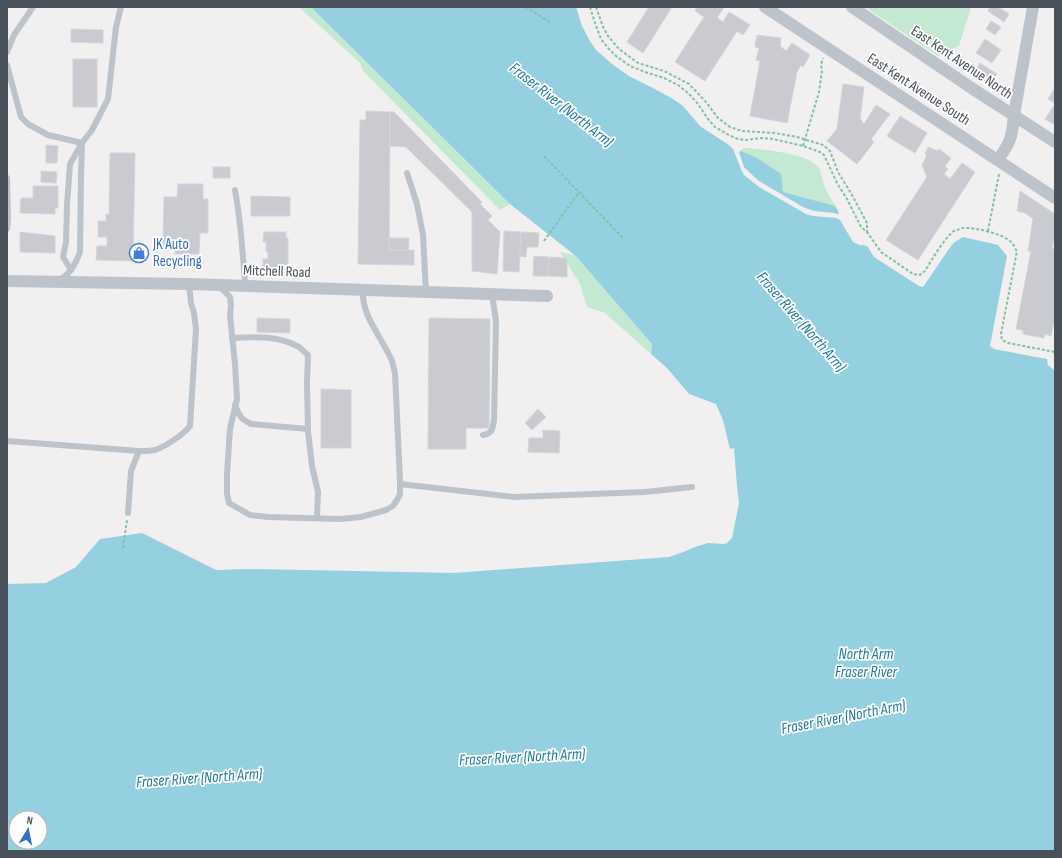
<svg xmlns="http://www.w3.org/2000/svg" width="1062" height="858" viewBox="0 0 1062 858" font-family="'Sofia Sans Condensed',sans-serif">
<rect width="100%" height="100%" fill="#f1efef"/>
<g fill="#c3e9d2">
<path d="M299 7H341L443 94 652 344 651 354 605 313 587 307 580 284 560 252 574 255 510 204 500 210 363 71 360 63Z"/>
<path d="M865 7H971L959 46 938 56Z"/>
<path d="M744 148C761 149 808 153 818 167 822 172 822 181 825 188 829 196 835 204 839 212L838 214 777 191 739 152Z"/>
</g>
<path fill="#95d0e1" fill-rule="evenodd" d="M311 7H577L594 46 621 70 682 104 703 128 734 148 757 158 781 174 783 192 835 206 857 243 875 249 911 276 928 272 964 231 1004 239 1014 252 997 339 1004 346 1045 354 1051 361 1055 364V851H7V584L46 583 76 567 100 539 142 533 216 570 248 569 454 573 669 557 686 551 708 540 725 536 730 530 734 498 732 458 723 420 716 404 689 394 667 368 651 354 652 344 575 255 510 204ZM16 818H40V842H16Z"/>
<g fill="#f1efef">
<path d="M576 7H579L596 45 622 68 683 103 704 126 735 146 742 149 739 152 744 167 749 172 759 181 803 207 814 211 834 213 838 214 839 212 835 204 836 205 858 241 861 242 862 246 853 242 840 220 836 218 813 216 806 214 759 187 744 175 741 169 733 149 728 144 700 126 683 106 669 96 629 76 612 64 596 50 590 41 582 26Z"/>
<path d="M963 229 1005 238 1016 251 999 339 1005 345 1046 352 1050 357V359L1055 362V371L1048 365 1047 359 994 349 990 346 1007 256 998 245 963 237 953 243 923 287 919 286 874 257 866 244 876 248 912 274 927 271 948 237Z"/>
<path d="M734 448 737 487 739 503 732 538 727 543 724 544 708 543 685 550H682L707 538 724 534 728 529 732 498 731 463 729 453 730 449Z"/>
</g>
<g fill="#c9cbd1" stroke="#d4d5d9">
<path d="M649 7H672L643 53 627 42Z"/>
<path d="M697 7H724L717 18 723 22 729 12 750 25 743 35 737 31 705 81 675 62 704 17 695 11Z"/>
<path d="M990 7H998L1009 14 1004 22 988 11Z"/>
<path d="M991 21 1001 27 995 35 986 29Z"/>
<path d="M71 29 103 30V43L71 42Z"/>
<path d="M757 35 781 38 780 46 786 51 792 43 810 55 803 67 801 65 797 72 787 123 750 116 760 61 756 60 759 48 755 47Z"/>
<path d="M985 39 1001 50 992 63 976 53Z"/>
<rect x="73" y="59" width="24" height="48"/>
<path d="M980 63 997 74 990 85 973 74Z"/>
<path d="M843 84 864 87 860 119 864 124 876 105 890 114 871 139 874 142 857 164 827 141 837 129Z"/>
<path d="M1055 88V103L1048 99Z"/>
<path d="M1053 107 1055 109V125L1045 119Z"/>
<path d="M366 111 390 112 389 250H414V265L358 264 360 120H366Z"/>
<path d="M390 112H394L482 202 480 204 492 216 488 220 500 232 497 274 472 271V212L406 147 390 146Z"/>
<path d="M900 116 927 133 915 153 887 136Z"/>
<path d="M46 145 58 146 57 163H46Z"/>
<path d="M928 147 938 151 939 149 951 158 945 166 948 169 944 174 950 179 962 163 975 172 918 260 886 240 927 177 922 165 927 155 925 154Z"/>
<path d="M110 153H135L133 261 96 260 97 246H107V237H98V221H106V214L109 215Z"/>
<rect x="213" y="167" width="17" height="11"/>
<path d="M41 171 57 172 56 183 41 182Z"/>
<path d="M178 184H203V199H208V233H200L199 254H175V245H163L164 197H177Z"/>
<path d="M33 186H58V208H55V214L20 213 21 198H33Z"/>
<path d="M1020 191 1055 214V234L1052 248 1055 250V317L1051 336 1045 334 1044 338 1023 334V330L1016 329 1031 251H1028L1033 219 1025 213 1017 211Z"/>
<path d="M251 196 290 197V216H251Z"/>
<path d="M504 231 521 232 519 272 503 271Z"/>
<path d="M20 232 55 236V253L20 252Z"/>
<path d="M264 232H286V238H288V269H263V259H268V252H266V242H263Z"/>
<path d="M521 232 539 233 538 247H527L526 257 520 256Z"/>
<path d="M389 238H409L408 250H389Z"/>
<path d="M534 256 549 257 548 276H533Z"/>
<path d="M549 257 567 258V277L548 276Z"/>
<path d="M257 318 290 319V333L257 332Z"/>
<path d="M429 318 490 319 489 428H466V449H428Z"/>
<path d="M321 389 351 390V448H321Z"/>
<path d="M538 409 546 417 532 430 525 423Z"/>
<path d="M543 430 560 431 559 453 528 452 529 438H543Z"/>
</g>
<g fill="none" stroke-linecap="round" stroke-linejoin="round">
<g stroke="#7fc3a3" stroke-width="2" stroke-dasharray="3 2" stroke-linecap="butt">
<path d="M526 7 551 23"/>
<path d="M590 7 595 23 601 39 608 48 616 56 630 66 645 72 664 78 678 85 688 93 698 104 708 119 715 127 729 135 738 139 746 140 761 138 773 139 803 146 820 152 824 155 837 183 847 199 861 227 867 232 881 252 913 274 920 275 925 271C931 261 945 237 954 231 957 230 960 229 963 228 974 227 1005 234 1012 243 1014 245 1015 249 1017 251L1001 334 1002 340 1008 343 1055 352"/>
<path d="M596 7 603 27 608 36 619 49 638 63 664 71 689 84 706 102 718 118 730 127 742 131 775 133 797 137 823 145 830 151 838 172 852 195 867 223V232"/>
<path d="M803 146 819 92 822 71 821 65 823 58"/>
<path d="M544 156 624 239"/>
<path d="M988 231 999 174"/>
<path d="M544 241 579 192"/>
<path d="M123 548 127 520"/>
</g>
<g stroke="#bcc3ca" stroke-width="6">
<path d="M7 52 14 35 33 7"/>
<path d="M7 65 21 117 28 124 48 135 82 143"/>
<path d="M407 173 417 204 423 235 426 292"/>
<path d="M7 178 8 219 7 229"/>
<path d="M235 190C241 222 243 254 245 285"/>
<path d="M71 270 63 257 66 242 67 205 70 164 82 143 92 130 108 99 116 27 121 7"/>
<path d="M59 280C70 275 76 263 80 252L81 176 82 145"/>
<path d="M219 286 230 297 231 305 230 315 235 364 237 399 230 429 227 474V494L229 503 250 515 268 517 340 519 361 517 386 510 393 506 397 500 400 494V481L395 373C394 369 393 365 392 361 382 337 361 316 363 290"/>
<path d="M232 338C255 337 277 335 299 347 302 349 305 353 308 355L307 383 308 431 312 466 318 492 317 518"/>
<path d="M235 405C240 417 240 418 251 424L308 429"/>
<path d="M483 435C493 433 492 429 494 421L496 321 492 294"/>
<path d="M7 441 139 451C144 451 150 451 155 450 166 446 183 435 190 426L196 329 194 313 191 303 189 284"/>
<path d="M400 484 514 497 645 492 692 487"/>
<path d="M128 513 131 471 139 451"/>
</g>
<g stroke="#bcc3ca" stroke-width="12">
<path d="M765 7 1055 198"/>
<path d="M852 7 973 89 1055 142"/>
<path d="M998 160C1011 141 1012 138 1014 115L1033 7"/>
<path d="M7 281 189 284 547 296"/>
</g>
</g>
<defs>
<symbol id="shop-ring" viewBox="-11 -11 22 22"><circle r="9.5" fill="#fff" stroke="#3f7fe0" stroke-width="1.5"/><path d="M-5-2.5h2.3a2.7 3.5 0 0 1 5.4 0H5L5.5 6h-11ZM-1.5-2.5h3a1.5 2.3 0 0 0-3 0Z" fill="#3f7fe0"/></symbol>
</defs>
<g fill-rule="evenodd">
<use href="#shop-ring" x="128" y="242" width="22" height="22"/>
</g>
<g text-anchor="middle" stroke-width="3.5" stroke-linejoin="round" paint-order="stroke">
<g font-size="15" fill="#49525a" stroke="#fff">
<text transform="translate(962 62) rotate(34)" y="5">East Kent Avenue North</text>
<text transform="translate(919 89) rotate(33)" y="5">East Kent Avenue South</text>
<text transform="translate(277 271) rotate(2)" y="5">Mitchell Road</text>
</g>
<g font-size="15" fill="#366cbe" stroke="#fff" text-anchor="start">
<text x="153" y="249">JK Auto<tspan x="153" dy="17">Recycling</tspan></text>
</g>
<g font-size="16" font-style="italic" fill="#1e7c98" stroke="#fff">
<text transform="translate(562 104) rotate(38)" y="6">Fraser River (North Arm)</text>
<text transform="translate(802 321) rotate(49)" y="6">Fraser River (North Arm)</text>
<text x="866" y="659">North Arm<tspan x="866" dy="18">Fraser River</tspan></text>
<text transform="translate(843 716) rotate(-11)" y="6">Fraser River (North Arm)</text>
<text transform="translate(522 756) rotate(-3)" y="6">Fraser River (North Arm)</text>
<text transform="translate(199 777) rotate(-4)" y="6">Fraser River (North Arm)</text>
</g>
</g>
<rect width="1062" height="858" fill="none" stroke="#49525a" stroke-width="16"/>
<g transform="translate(28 830) rotate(10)"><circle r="19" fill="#ffffff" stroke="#b6babd"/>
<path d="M0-3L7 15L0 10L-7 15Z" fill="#3071ca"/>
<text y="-6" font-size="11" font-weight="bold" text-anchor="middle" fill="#49525a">N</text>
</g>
</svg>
